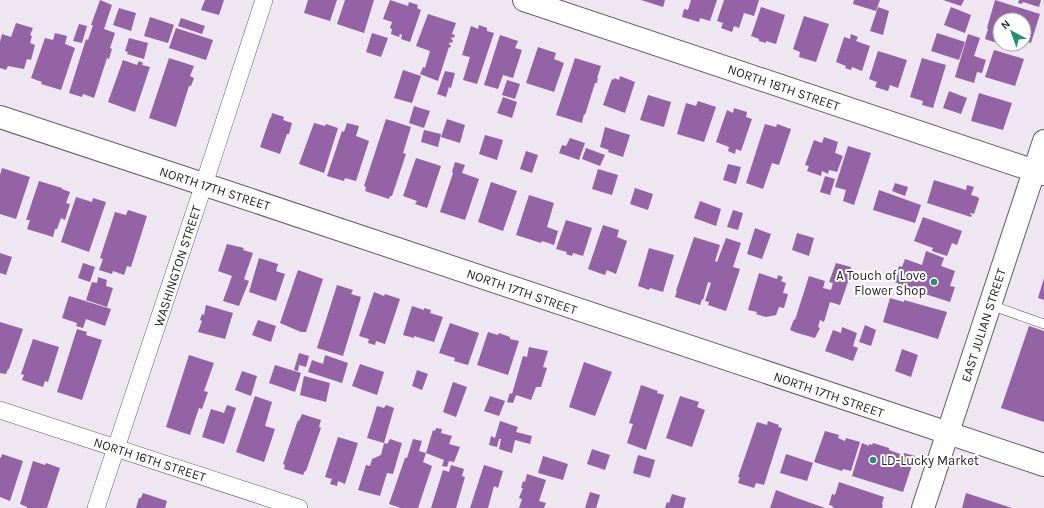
<svg xmlns="http://www.w3.org/2000/svg" width="1044" height="508" viewBox="0 0 1044 508" font-family="Karla,sans-serif">
<rect width="100%" height="100%" fill="#eee6f1"/>
<g fill="#9463a5">
<path d="M100 0 112 5 104 29 115 33 110 48 112 49 109 59 107 58 94 98 83 94 82 97 69 93 86 39 88 40 93 25H91Z"/>
<path d="M205 0H224L219 15 201 10Z"/>
<path d="M308 0H337L330 21 304 13Z"/>
<path d="M345 0H374L364 33 337 24Z"/>
<path d="M390 0 408 6 409 2 418 5 417 8 421 10 410 42 401 39 402 35 400 34 399 37 391 34 392 29 390 28 392 22 383 19Z"/>
<path d="M641 0H665L663 7Z"/>
<path d="M691 0H717L710 21 700 18 699 22 682 17 684 9 688 10Z"/>
<path d="M724 0H759L754 16 744 13 739 28 734 26 732 32 721 28 723 23 717 21Z"/>
<path d="M854 0H880L876 11 853 4Z"/>
<path d="M943 0H964L961 6Z"/>
<path d="M995 0 1040 14 1031 43 1024 41V20H1000V44L985 39 988 29 987 28Z"/>
<path d="M1019 0H1041L1039 7 1023 2 1022 4 1018 3Z"/>
<path d="M761 7 785 15 776 44 766 41V43L759 41V39L751 36Z"/>
<path d="M878 7 889 11 883 35 870 31Z"/>
<path d="M951 7 971 15 965 33 944 25Z"/>
<path d="M119 8 136 13 131 31 113 25Z"/>
<path d="M428 14 456 23 452 34 455 35 454 38 452 37 451 39 453 40 452 43 450 42 449 45H451L450 48 449 47 438 81 420 74 423 67 425 68 430 51 416 46Z"/>
<path d="M804 16 829 24 816 62 799 57 800 52 793 49Z"/>
<path d="M150 17 174 25 168 43 144 36Z"/>
<path d="M181 18 205 26 202 34 178 26Z"/>
<path d="M16 23 33 28 30 35 32 36 30 43 35 45 31 60 27 59 24 69 8 66 6 70 0 68V42L2 34 11 37Z"/>
<path d="M79 24 87 26 82 43 73 41Z"/>
<path d="M479 25 487 28V31L494 33 477 84 463 80 470 57 462 55 471 26 478 29Z"/>
<path d="M176 28 213 40 206 60 169 48Z"/>
<path d="M55 33 67 36 65 44 75 48 61 90 41 84 42 82 31 78 45 38 53 40Z"/>
<path d="M372 33 388 38 381 57 366 52Z"/>
<path d="M937 33 965 42 959 60 931 51Z"/>
<path d="M851 34 858 37 856 41 870 46 862 71 852 67 851 70 845 68 846 66 836 62 844 37 850 39Z"/>
<path d="M968 34 980 38 974 56 986 60 982 73 977 72 974 83 955 77Z"/>
<path d="M500 35 518 41 515 48 522 50 513 78 503 75 498 89 484 85Z"/>
<path d="M129 38 148 43 144 59 127 54 128 52 125 51Z"/>
<path d="M1001 44H1011L1010 47Z"/>
<path d="M538 47 556 53 554 59 564 63 554 92 526 83Z"/>
<path d="M994 50 1024 59 1015 86 985 77Z"/>
<path d="M878 51 907 60 898 88 890 85 888 91 875 87 877 82 869 79Z"/>
<path d="M169 58 194 66 190 76 194 78 191 86H189L176 127 149 118Z"/>
<path d="M575 58 601 66 597 78H598L597 83H595L585 115 584 114 582 123 556 115Z"/>
<path d="M922 58 946 65 933 108 922 105 923 101 910 97Z"/>
<path d="M123 60 137 65 139 61 143 63 142 65 150 67 135 112 108 102Z"/>
<path d="M403 70 421 76 412 103 394 98Z"/>
<path d="M445 71 455 73 451 88 449 87 446 97 437 94Z"/>
<path d="M620 76 635 82 625 113 603 105 612 79 614 80V78L619 80Z"/>
<path d="M507 80 520 84 515 99 502 95Z"/>
<path d="M949 91 967 98 961 114 943 108Z"/>
<path d="M979 93 1012 103 1003 130 971 121Z"/>
<path d="M648 95 671 102 664 127 640 120Z"/>
<path d="M503 97 517 102 512 118 497 113Z"/>
<path d="M698 101 716 107 704 142 677 134 686 103 696 106Z"/>
<path d="M414 106 430 111 424 128 409 123Z"/>
<path d="M734 108 747 112 746 117 752 119 741 151 736 149 735 154 728 151 729 147 716 142 727 110 733 113Z"/>
<path d="M272 113 284 117 283 120 292 123 289 134H287L280 154 260 147 270 118H271Z"/>
<path d="M386 119 411 127 403 153 406 154 392 196H390L389 199 365 191 366 187 364 186Z"/>
<path d="M447 119 465 125 460 143 441 137Z"/>
<path d="M314 123 325 126 326 124 338 128 324 173 299 164Z"/>
<path d="M347 123 359 126 356 136 369 141 356 181 345 178 344 181 327 176 342 131 344 132Z"/>
<path d="M765 124 776 127 777 124 791 129 779 165 772 163 763 189 746 183Z"/>
<path d="M605 127 630 135 623 157 608 152 609 150 600 147Z"/>
<path d="M424 130 441 134 438 147 421 142Z"/>
<path d="M485 135 503 140 497 160 479 154Z"/>
<path d="M824 137 838 142 835 153 843 156 837 172 829 170 828 174 822 171 821 176 807 171 809 166 805 165 814 140 822 143Z"/>
<path d="M570 138 585 143 579 160 559 153 562 145 566 146Z"/>
<path d="M848 146 871 153 854 205 843 201 846 190 835 187Z"/>
<path d="M586 148 605 155 600 166 582 159Z"/>
<path d="M526 151 538 155 532 173 520 169Z"/>
<path d="M416 158 441 166 427 208 415 204 417 201 403 196Z"/>
<path d="M455 162 465 165 462 173 479 179 465 220 440 212 453 173 452 172Z"/>
<path d="M728 164 741 167 736 184 723 180Z"/>
<path d="M2 168 30 177 16 219 0 214V175Z"/>
<path d="M598 169 618 175 612 195 592 189Z"/>
<path d="M825 176 835 179 830 195 820 192Z"/>
<path d="M934 180 966 190 967 185 974 187 971 195 978 197 979 199 974 214 970 213V214L972 215 971 217 927 203Z"/>
<path d="M39 181 62 188V189L70 192 66 203 70 204 65 220 61 218 57 229H55L53 237 27 229 30 220H26Z"/>
<path d="M491 182 517 191 503 231 478 222Z"/>
<path d="M895 183 908 187 905 196 892 191Z"/>
<path d="M635 188 653 194 648 210 630 204Z"/>
<path d="M879 190 921 205 915 223 873 210Z"/>
<path d="M529 195 554 203 547 227 558 231 554 245 542 241 541 243 516 235Z"/>
<path d="M76 197 92 202 93 198 106 202 89 252 61 242Z"/>
<path d="M700 201 721 209 716 226 694 218Z"/>
<path d="M128 210 147 216 131 267 127 266 124 275 113 271 112 274 99 270 103 259 100 258 115 212 126 215Z"/>
<path d="M733 210 743 213 738 230 727 227Z"/>
<path d="M923 217 962 231 957 245 952 243 947 256 932 251 933 248 914 241Z"/>
<path d="M566 220 592 228 583 256 573 253 572 256 566 254 567 252 556 249Z"/>
<path d="M603 225 619 230 617 237 627 241 616 274 607 270 605 275 588 269Z"/>
<path d="M755 228 771 234 762 259 747 254Z"/>
<path d="M797 233 814 238 809 256 792 250Z"/>
<path d="M694 237 720 245 715 261 717 262 726 238 741 243 733 267 740 269 726 311 708 305 709 302 705 301 711 283 708 282 703 300 702 299 700 305 675 297 677 291H676Z"/>
<path d="M227 244 244 248 243 250 253 253 244 279 249 281 239 306 223 301 232 276 218 271Z"/>
<path d="M649 248 674 255 663 292 650 288 649 290 638 286Z"/>
<path d="M926 251 944 258 941 266 955 271 950 286 955 287 950 302 900 286V284L894 282 899 266 902 267 905 259 922 265Z"/>
<path d="M0 253 12 257 6 275 0 273Z"/>
<path d="M259 258 278 264 276 271 285 274 276 301 249 292Z"/>
<path d="M83 263 95 267 90 282 78 278Z"/>
<path d="M836 263 851 267 849 273H851L840 305 830 302 824 322 820 320 818 327 820 328 815 338 794 332H795L790 330 794 319 795 320 809 276 825 281 823 288 831 290 833 283 829 282Z"/>
<path d="M298 270 323 279 306 332H301L280 323Z"/>
<path d="M759 273 777 279 778 275 783 277 781 281 786 283 783 293 788 294 784 308 779 307 776 315 766 317 756 314 757 312 748 310Z"/>
<path d="M98 277 107 280 106 286 113 288 107 307 86 300 92 282 97 283Z"/>
<path d="M1044 278V300L1038 298Z"/>
<path d="M337 285 353 290 351 294 361 297 343 356 317 348Z"/>
<path d="M374 292 384 296 385 294 400 299 385 344 376 341 375 345 368 343 369 339 359 336Z"/>
<path d="M69 296 111 309 105 326 86 319 83 328 76 326 77 323 62 318Z"/>
<path d="M890 298 904 302V300L947 312 938 339 883 322Z"/>
<path d="M206 305 233 313 225 339 198 332 202 321 200 320 202 314 204 315Z"/>
<path d="M412 306 424 310V308L431 310 430 313 443 317 434 342 414 336V338L403 335Z"/>
<path d="M258 320 276 326 271 342 252 335Z"/>
<path d="M0 322 23 329 9 369H8L6 374 0 373Z"/>
<path d="M450 323 479 333 468 365 454 361 455 358 439 353Z"/>
<path d="M865 325 876 330 871 346 859 342Z"/>
<path d="M1029 326 1044 331V422L1001 408Z"/>
<path d="M842 327 857 333 853 346 858 348 853 361 825 351 833 330 841 333Z"/>
<path d="M77 329 87 332 86 335 102 340 82 400 57 392Z"/>
<path d="M488 332 498 335 499 333 510 337V339L519 341 508 375 477 365Z"/>
<path d="M33 339 59 347 48 382 45 381 43 387 22 380 24 375 21 374Z"/>
<path d="M529 347 548 351 543 367 547 368 541 387H536L531 400 516 395 513 403 507 402 510 393 512 394 523 356 527 357Z"/>
<path d="M902 349 918 355 911 377 895 371Z"/>
<path d="M299 353 309 356 306 367 299 365 298 371 294 370Z"/>
<path d="M189 355 214 363 204 391 208 392 202 409 199 408 190 435 166 427Z"/>
<path d="M325 355 348 363 342 383 308 372 312 360 323 364Z"/>
<path d="M584 362 612 372 595 416 569 407Z"/>
<path d="M360 364 384 372 377 395 352 386Z"/>
<path d="M275 365 301 373 295 392 269 383Z"/>
<path d="M417 370 428 374 422 390 412 386Z"/>
<path d="M242 371 257 376 251 396 235 390Z"/>
<path d="M304 376 330 383 326 402 300 395Z"/>
<path d="M453 382 467 387 456 417 443 412Z"/>
<path d="M641 385 658 391 657 393 664 395 646 450 627 443 633 424 629 423Z"/>
<path d="M255 396 272 402 265 426 275 429 264 462 236 452Z"/>
<path d="M490 396 505 401 499 416 484 411Z"/>
<path d="M680 396 699 402 697 407 705 410 692 447 666 438Z"/>
<path d="M227 405 236 408 224 444 202 437 211 409 224 413Z"/>
<path d="M386 405 394 408 384 443 367 438 377 406 384 408Z"/>
<path d="M302 414 321 420 319 427 321 428 306 471H305L303 475 284 469 285 465 283 464 298 420 299 421Z"/>
<path d="M500 421 518 427 516 432 532 436 530 444 515 440 512 453 499 449 501 439H499L497 447 489 445 491 436 495 438Z"/>
<path d="M768 421 779 425 778 427 782 428 764 485 756 483 754 488 738 483 740 477H738L757 422 767 425Z"/>
<path d="M436 428 442 429 441 433 452 436 449 444 460 447 454 462 449 461 447 467 442 466 444 460 426 453 433 430 435 431Z"/>
<path d="M825 431 839 435 838 438 845 441 846 438 860 442 851 471 843 469 842 471 814 462Z"/>
<path d="M338 437 358 443 345 484 338 481 337 486 330 484 332 479 325 477Z"/>
<path d="M390 439 402 443 393 474 387 473 380 496 358 490 366 465 370 466 372 459 381 455 384 443 387 444Z"/>
<path d="M413 439 422 441 419 451 426 453 423 462 432 466 418 508H401L389 504 405 458H407Z"/>
<path d="M862 443 869 446V444L872 445 873 443 889 448V450L903 455 904 453 915 456 903 492 852 476Z"/>
<path d="M592 449 610 455 605 470 587 464Z"/>
<path d="M2 454 23 461 10 501 0 497V457L1 458Z"/>
<path d="M786 454 813 463 807 481 780 473Z"/>
<path d="M638 455 655 460 650 478 633 473Z"/>
<path d="M543 456 568 464 563 480 538 473Z"/>
<path d="M33 461 45 465 46 463 60 468 47 508H27V507L20 504Z"/>
<path d="M451 465 464 469 462 476 465 477 456 508H431L443 470 449 472Z"/>
<path d="M484 465 503 471 498 488 494 486 488 508H470Z"/>
<path d="M527 474 546 480 539 501 546 503 544 508H519L522 499 519 498 523 488H521L523 481 525 482Z"/>
<path d="M839 482 884 497 882 504 883 505 882 508H835L832 507 833 506 829 505 832 494 835 495Z"/>
<path d="M776 490 794 497 825 508H770Z"/>
<path d="M590 492 600 495 596 508H585Z"/>
<path d="M143 493 167 501 165 508H136L139 498H141Z"/>
<path d="M966 493 1012 508H962Z"/>
<path d="M672 494 686 498 683 508H665L667 502 669 503Z"/>
</g>
<g fill="none" stroke-linecap="round" stroke-linejoin="round">
<defs>
<path id="lane" d="M990 305 1044 324"/>
<g id="street">
<path d="M0 410 299 508"/>
<path d="M96 508 204 184 264 0"/>
</g>
<g id="secondary">
<path d="M524 0 1044 174"/>
<path d="M0 117 230 193 1044 465"/>
<path d="M923 508 1044 141"/>
</g>
</defs>
<use href="#lane" stroke="#645d66" stroke-width="10"/>
<use href="#street" stroke="#645d66" stroke-width="18"/>
<use href="#secondary" stroke="#645d66" stroke-width="24"/>
<use href="#lane" stroke="#fff" stroke-width="9"/>
<use href="#street" stroke="#fff" stroke-width="17"/>
<use href="#secondary" stroke="#fff" stroke-width="22"/>
</g>
<g fill="#25906e" stroke="#fff" stroke-width="1.5">
<circle cx="934" cy="282" r="4"/>
<circle cx="873" cy="460" r="4"/>
</g>
<g text-anchor="middle" stroke-width="4" stroke-linejoin="round" paint-order="stroke">
<g font-size="13" fill="#282529" stroke="#fff">
<text transform="translate(784 87) rotate(19)" y="5">NORTH 18TH STREET</text>
<text transform="translate(215 188) rotate(18)" y="5">NORTH 17TH STREET</text>
<text transform="translate(177 266) rotate(-72)" y="5">WASHINGTON STREET</text>
<text transform="translate(522 291) rotate(19)" y="5">NORTH 17TH STREET</text>
<text transform="translate(983 325) rotate(-72)" y="5">EAST JULIAN STREET</text>
<text transform="translate(829 394) rotate(19)" y="5">NORTH 17TH STREET</text>
<text transform="translate(150 459) rotate(18)" y="5">NORTH 16TH STREET</text>
</g>
<g font-size="13" fill="#282529" stroke="#fff" text-anchor="end">
<text x="926" y="280">A Touch of Love<tspan x="926" dy="15">Flower Shop</tspan></text>
<text x="881" y="465" text-anchor="start">LD-Lucky Market</text>
</g>
</g>
<g transform="translate(1012 32) rotate(319)"><circle r="19" fill="#ffffff" stroke="#a9a8a9"/>
<path d="M0-3L7 15L0 10L-7 15Z" fill="#25906e"/>
<text y="-6" font-size="11" font-weight="bold" text-anchor="middle" fill="#282529">N</text>
</g>
</svg>
